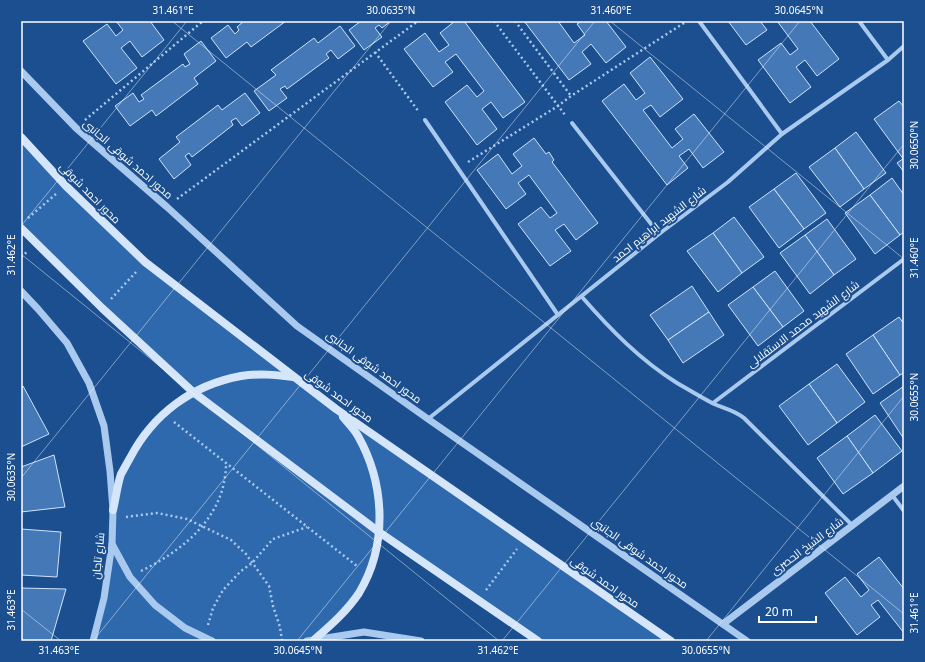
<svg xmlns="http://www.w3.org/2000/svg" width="925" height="662" viewBox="0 0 925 662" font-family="'Noto Sans',Cairo,sans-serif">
<rect width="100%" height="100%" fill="#1b4f8f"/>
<path fill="#2e69ad" d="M21 137 145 262 336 409 671 641H538L379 532 372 563 339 618 307 641H93L104 598 122 474 139 441 193 392 21 228Z"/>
<g fill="#4478b7" stroke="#cfe3fa">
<path d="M116 21H150L164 40 142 57 130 41 121 48 137 68 116 84 83 41 107 24 116 36 123 30Z"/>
<path d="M244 21H286L251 47 247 42 226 58 211 38 228 25 235 34 239 30 237 27Z"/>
<path d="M361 21H391L382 28 379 25 375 28 382 37 364 50 349 30Z"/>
<path d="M455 21H464L525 102 503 118 491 102 482 109 497 129 477 145 445 102 467 85 477 97 484 91 456 54 445 62 453 72 433 87 404 49 425 33 439 52 449 45 440 33Z"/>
<path d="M524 21H558L574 43 585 35 577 24 582 21H606L626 47 606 63 591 44 582 52 591 64 569 80Z"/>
<path d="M728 21H760L767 30 746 45Z"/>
<path d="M777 21H810L839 59 817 76 805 60 796 67 811 87 790 103 758 60 781 43 790 55 798 49Z"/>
<path d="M340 26 355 46 338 59 331 50 326 54 329 58 287 89 285 86 280 89 287 98 269 111 254 91 276 75 271 70 314 38 318 43Z"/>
<path d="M201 41 216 61 194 78 198 84 156 116 152 110 130 126 115 106 133 93 139 102 144 99 141 95 183 64 185 67 190 64 184 54Z"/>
<path d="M650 57 683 99 660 117 651 105 643 110 672 148 683 139 675 129 694 114 724 152 703 168 689 149 679 156 688 168 667 185 602 101 624 84 636 100 645 93 630 73Z"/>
<path d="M245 93 260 113 242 126 236 118 231 121 233 125 192 157 189 153 185 156 191 165 174 179 159 159 180 142 176 137 218 105 222 110Z"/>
<path d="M899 101 904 107V160L874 119Z"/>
<path d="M856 132 886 173 864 189 835 148Z"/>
<path d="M534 138 546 154 549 152 554 160 552 162 598 223 576 240 564 224 555 230 571 251 550 266 518 224 541 207 550 218 557 213 529 175 518 183 526 194 506 209 477 170 498 154 512 174 522 166 513 154Z"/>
<path d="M835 148 864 189 840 207 809 167Z"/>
<path d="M904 158V172L897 163Z"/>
<path d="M796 173 826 213 804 229 774 189Z"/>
<path d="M892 178 904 195V232L900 235 870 195Z"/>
<path d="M774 189 804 229 779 248 749 207Z"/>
<path d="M870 195 900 235 875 254 845 213Z"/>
<path d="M734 217 764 257 742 273 713 233Z"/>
<path d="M827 219 856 259 834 275 805 235Z"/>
<path d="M713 233 742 273 718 292 687 251Z"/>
<path d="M805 235 834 275 810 294 780 253Z"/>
<path d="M775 271 804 311 783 327 753 287Z"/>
<path d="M692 286 709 312 668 340 650 315Z"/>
<path d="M753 287 783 327 758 346 728 305Z"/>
<path d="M709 312 724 335 683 363 668 340Z"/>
<path d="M899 317 904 324V373L900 375 873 335Z"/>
<path d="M873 335 900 375 873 394 846 354Z"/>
<path d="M837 364 865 402 837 423 809 384Z"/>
<path d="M809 384 837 423 808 445 779 406Z"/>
<path d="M23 386 49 434 21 447V388Z"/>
<path d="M904 386V439L880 403Z"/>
<path d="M875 415 902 451 873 473 847 436Z"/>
<path d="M847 436 873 473 843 494 817 458Z"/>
<path d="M54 455 65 507 21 512V467Z"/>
<path d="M21 529 61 532 57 577 21 575Z"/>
<path d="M879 557 904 589V633L878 600 871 605 880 617 857 635 825 593 845 577 861 597 869 590 857 574Z"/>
<path d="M21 588 66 589 51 641H21Z"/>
</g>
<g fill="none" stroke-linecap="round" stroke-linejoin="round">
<g stroke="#a9c9ee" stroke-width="2.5" stroke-dasharray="2 3" stroke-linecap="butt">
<path d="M494 21 565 115"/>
<path d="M515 21 571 96"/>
<path d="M375 52 419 112"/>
<path d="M85 120 203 21"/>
<path d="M468 162 558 106 571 96 687 21"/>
<path d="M177 199 418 21"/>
<path d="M28 218 56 194"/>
<path d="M21 257 27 252"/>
<path d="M111 299 136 272"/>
<path d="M174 422 357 566"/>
<path d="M126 517 157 513 187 519 231 540 246 554 269 586 273 606 280 627 282 641"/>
<path d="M141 571C184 550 226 516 226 463"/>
<path d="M486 590 517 549"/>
<path d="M208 625 213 608 223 590 241 571 252 563 273 539 307 527"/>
</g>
<g stroke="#a9c9ee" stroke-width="4">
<path d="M699 21 782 134"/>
<path d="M859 21 888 60"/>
<path d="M425 120 558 315"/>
<path d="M572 123 659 234"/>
<path d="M582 297C610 329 640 360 677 383 689 390 702 398 714 404 724 408 736 411 744 418L852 525"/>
<path d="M713 403 904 259"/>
<path d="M428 419 659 234 728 182 782 134 888 60 904 46"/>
<path d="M892 495 904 511"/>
</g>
<g stroke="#a9c9ee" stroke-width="7">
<path d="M21 71 76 128 167 207 297 326 428 419 747 641"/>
<path d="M21 291 38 309 67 343 89 383 104 426 110 471 113 510 112 544 104 598 93 641"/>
<path d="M112 544 130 577 155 605 185 628 212 641"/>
<path d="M723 624 904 486"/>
<path d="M307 641 364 632 421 641"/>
</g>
<g stroke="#d6e6fa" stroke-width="8">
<path d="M21 137 66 186 145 262 336 409 671 641"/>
<path d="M21 228 102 308 193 392 379 532 538 641"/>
<path d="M113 510C116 498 117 486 121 474 124 469 127 463 130 458 153 414 192 385 241 376 259 373 276 375 293 377"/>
<path d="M315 639C331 625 347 611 359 593 388 545 385 484 358 436 354 429 348 423 343 417"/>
</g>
</g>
<path fill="none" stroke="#fff" stroke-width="1" stroke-opacity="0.45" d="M172 21 904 614M610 21 904 259M21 226 187 21M21 254 499 641M21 478 391 21M21 609 61 641M93 641 595 21M297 641 800 21M502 641 904 144M706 641 904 396"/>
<g text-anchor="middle" stroke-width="4" stroke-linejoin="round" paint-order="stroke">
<g font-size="11" fill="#fff" stroke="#1b4f8f">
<text transform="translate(128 159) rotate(41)" y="4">محور احمد شوقى الجانبى</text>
<text transform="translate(90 193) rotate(45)" y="4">محور احمد شوقى</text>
<text transform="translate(659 224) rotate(-38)" y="4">شارع الشهيد ابراهيم احمد</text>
<text transform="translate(803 324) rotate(-37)" y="4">شارع الشهيد محمد الاستقلالى</text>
<text transform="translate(374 367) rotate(36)" y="4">محور احمد شوقى الجانبى</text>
<text transform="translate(339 396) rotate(36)" y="4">محور احمد شوقى</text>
<text transform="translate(807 546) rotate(-37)" y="4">شارع الشيخ الحصرى</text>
<text transform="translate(640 553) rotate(35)" y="4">محور احمد شوقى الجانبى</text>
<text transform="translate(98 556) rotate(-84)" y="4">شارع تاجان</text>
<text transform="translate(605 582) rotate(35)" y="4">محور احمد شوقى</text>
</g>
</g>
<rect width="925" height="662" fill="none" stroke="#1b4f8f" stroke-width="44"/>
<path d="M759 616v6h57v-6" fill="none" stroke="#ffffff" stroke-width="2"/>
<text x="765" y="616" font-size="12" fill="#ffffff" stroke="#1b4f8f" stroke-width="3" paint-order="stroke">20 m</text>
<rect x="22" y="22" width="881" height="618" fill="none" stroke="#fff" stroke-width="1.5"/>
<g font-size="10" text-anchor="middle" fill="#fff">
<text x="173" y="14">31.461°E</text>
<text x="391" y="14">30.0635°N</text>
<text x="611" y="14">31.460°E</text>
<text x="799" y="14">30.0645°N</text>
<text transform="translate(914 145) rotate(-90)" y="4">30.0650°N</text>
<text transform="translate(11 255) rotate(-90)" y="4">31.462°E</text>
<text transform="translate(914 258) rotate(-90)" y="4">31.460°E</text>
<text transform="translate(914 397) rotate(-90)" y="4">30.0655°N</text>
<text transform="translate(11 477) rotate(-90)" y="4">30.0635°N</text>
<text transform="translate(11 610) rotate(-90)" y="4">31.463°E</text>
<text transform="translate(914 613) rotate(-90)" y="4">31.461°E</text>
<text x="59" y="654">31.463°E</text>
<text x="298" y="654">30.0645°N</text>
<text x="498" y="654">31.462°E</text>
<text x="706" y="654">30.0655°N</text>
</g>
</svg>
